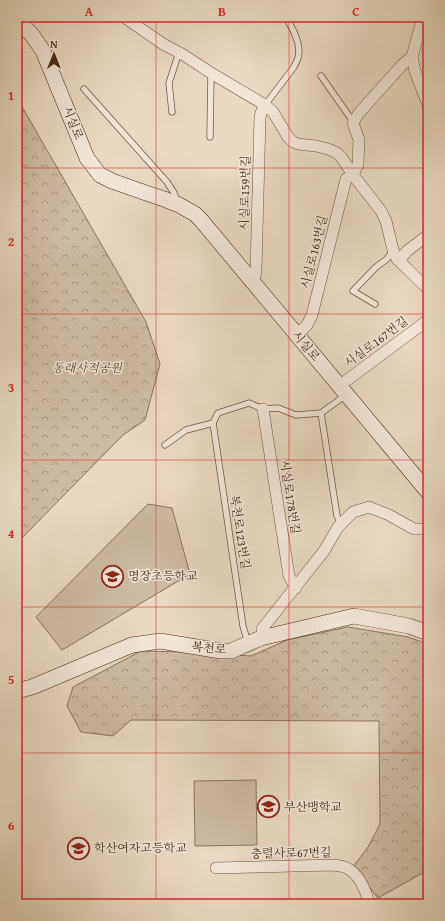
<svg xmlns="http://www.w3.org/2000/svg" width="445" height="921" viewBox="0 0 445 921" font-family="'Gentium Book Plus','Noto Serif KR',serif">
<defs>
<pattern id="forest-crowns" width="20" height="18" patternUnits="userSpaceOnUse"><rect width="20" height="18" fill="#cebba2"/><path d="M2 6a3 3 0 1 1 6 0M12 15a3 3 0 1 1 6 0" fill="none" stroke="#a99883"/></pattern>
</defs>
<rect width="100%" height="100%" fill="#e9d9c0"/>
<filter id="stains"><feTurbulence type="fractalNoise" baseFrequency=".005" numOctaves="4"/><feColorMatrix values="0 0 0 0 .2 0 0 0 0 .09 0 0 0 0 .02 0 0 0 .5 -.17"/></filter>
<radialGradient id="worn" r=".72"><stop offset=".6" stop-color="#630" stop-opacity="0"/><stop offset="1" stop-color="#630" stop-opacity=".3"/></radialGradient>
<g fill="#cebba2" stroke="#8b735a">
<path d="M148 504 172 508 190 574 62 650 36 617Z"/>
<path d="M256 780 257 845 195 846 194 781Z"/>
</g>
<g fill="url(#forest-crowns)" stroke="#8b735a">
<path d="M17 98 146 322 160 364 145 420 123 435 17 543Z"/>
<path d="M348 627 408 637 428 644V870L378 898 353 867 368 847 380 824 379 721 131 720 113 736 81 732 67 706 73 687 141 651 183 652 251 656 287 640Z"/>
</g>
<g fill="none" stroke-linecap="round" stroke-linejoin="round">
<defs>
<g id="lane">
<path d="M321 76 352 120 353 123"/>
<path d="M84 89 167 182 174 193 178 203"/>
<path d="M265 105 294 67 298 58 299 52 298 43 294 32 286 17"/>
<path d="M172 112 169 83 179 52"/>
<path d="M210 137 211 73"/>
<path d="M375 304 353 291 376 267 387 259 393 250"/>
<path d="M321 413 337 516 341 524"/>
<path d="M213 423 243 626 248 643"/>
<path d="M165 445 186 430 213 423 218 413 249 403 263 409 278 408 296 415 321 413 346 395"/>
</g>
<g id="street">
<path d="M124 17 163 44 182 54 211 73 265 105 273 112 288 137 293 142 298 144 316 146 328 149 337 153 342 158 353 175 381 211 386 221 393 250 397 259 428 289"/>
<path d="M412 57 415 71 428 105"/>
<path d="M353 175 358 164 359 140 353 123 359 113 403 64 412 57 423 17"/>
<path d="M399 261 407 251 428 235"/>
<path d="M254 282 256 270 260 118 261 113 265 105"/>
<path d="M297 335 307 325 312 315 346 179 353 175"/>
<path d="M339 386 428 320"/>
<path d="M263 409 289 576 296 588"/>
<path d="M265 637 262 629 324 551 338 527 353 512 369 507 389 515 414 529H428"/>
<path d="M216 868 334 865C338 866 343 866 347 868 360 875 366 891 369 904"/>
</g>
<g id="secondary">
<path d="M17 19 32 35 43 51 87 158 100 175 112 181 146 193 164 199 179 205 195 214 201 220 428 492"/>
<path d="M17 691 32 687 132 645 160 641 221 651H231L261 638 354 616 409 626 428 633"/>
</g>
</defs>
<use href="#lane" stroke="#70563e" stroke-width="7"/>
<use href="#street" stroke="#70563e" stroke-width="12"/>
<use href="#secondary" stroke="#482b12" stroke-width="16"/>
<use href="#lane" stroke="#f1e6d6" stroke-width="5.5"/>
<use href="#street" stroke="#f1e6d6" stroke-width="11"/>
<use href="#secondary" stroke="#f1e6d6" stroke-width="15"/>
</g>
<path fill="none" stroke="#d62828" stroke-width="1" stroke-opacity="0.55" d="M156 17V904M289 17V904M17 168H428M17 314H428M17 460H428M17 607H428M17 753H428"/>
<defs>
<symbol id="school-ring" viewBox="-11 -11 22 22"><circle r="9.5" fill="#f1e6d6" stroke="#8f2418" stroke-width="1.5"/><path d="M0-5L7-2L0 1L-7-2ZM-4 1L0 2.5L4 1V4Q0 6-4 4Z" fill="#8f2418"/></symbol>
</defs>
<g fill-rule="evenodd">
<use href="#school-ring" x="100" y="564" width="25" height="25"/>
<use href="#school-ring" x="256" y="794" width="25" height="25"/>
<use href="#school-ring" x="66" y="836" width="25" height="25"/>
</g>
<g text-anchor="middle" stroke-width="3" stroke-linejoin="round" paint-order="stroke">
<g font-size="12" fill="#482b12" stroke="#f1e6d6">
<text transform="translate(73 123) rotate(68)" y="4">시실로</text>
<text transform="translate(245 193) rotate(-89)" y="4">시실로159번길</text>
<text transform="translate(314 252) rotate(-76)" y="4">시실로163번길</text>
<text transform="translate(376 342) rotate(-37)" y="4">시실로167번길</text>
<text transform="translate(306 346) rotate(50)" y="4">시실로</text>
<text transform="translate(290 497) rotate(81)" y="4">시실로178번길</text>
<text transform="translate(240 532) rotate(81)" y="4">복천로123번길</text>
<text transform="translate(209 648) rotate(6)" y="4">복천로</text>
<text transform="translate(291 853) rotate(-1)" y="4">충렬사로67번길</text>
</g>
<g font-size="12" font-style="italic" fill="#63482f" stroke="#f1e6d6">
<text x="87" y="372">동래사적공원</text>
</g>
<g font-size="12" fill="#482b12" stroke="#f1e6d6" text-anchor="start">
<text x="128" y="580">명장초등학교</text>
<text x="284" y="811">부산맹학교</text>
<text x="94" y="852">학산여자고등학교</text>
</g>
</g>
<rect width="445" height="921" fill="none" stroke="#e9d9c0" stroke-width="44"/>
<g transform="translate(54 54)" stroke="#f1e6d6" stroke-width="3" paint-order="stroke">
<path d="M0-3L7 15L0 10L-7 15Z" fill="#482b12"/>
<text y="-6" font-size="11" font-weight="bold" text-anchor="middle" fill="#482b12">N</text>
</g>
<rect x="22" y="22" width="401" height="877" fill="none" stroke="#d62828" stroke-width="1.5"/>
<g font-size="13" text-anchor="middle" font-weight="bold" fill="#d62828">
<text x="89" y="16">A</text>
<text x="222" y="16">B</text>
<text x="356" y="16">C</text>
<text x="11" y="100">1</text>
<text x="11" y="246">2</text>
<text x="11" y="392">3</text>
<text x="11" y="538">4</text>
<text x="11" y="684">5</text>
<text x="11" y="830">6</text>
</g>
<rect width="100%" height="100%" filter="url(#stains)"/>
<rect width="100%" height="100%" fill="url(#worn)"/>
</svg>
